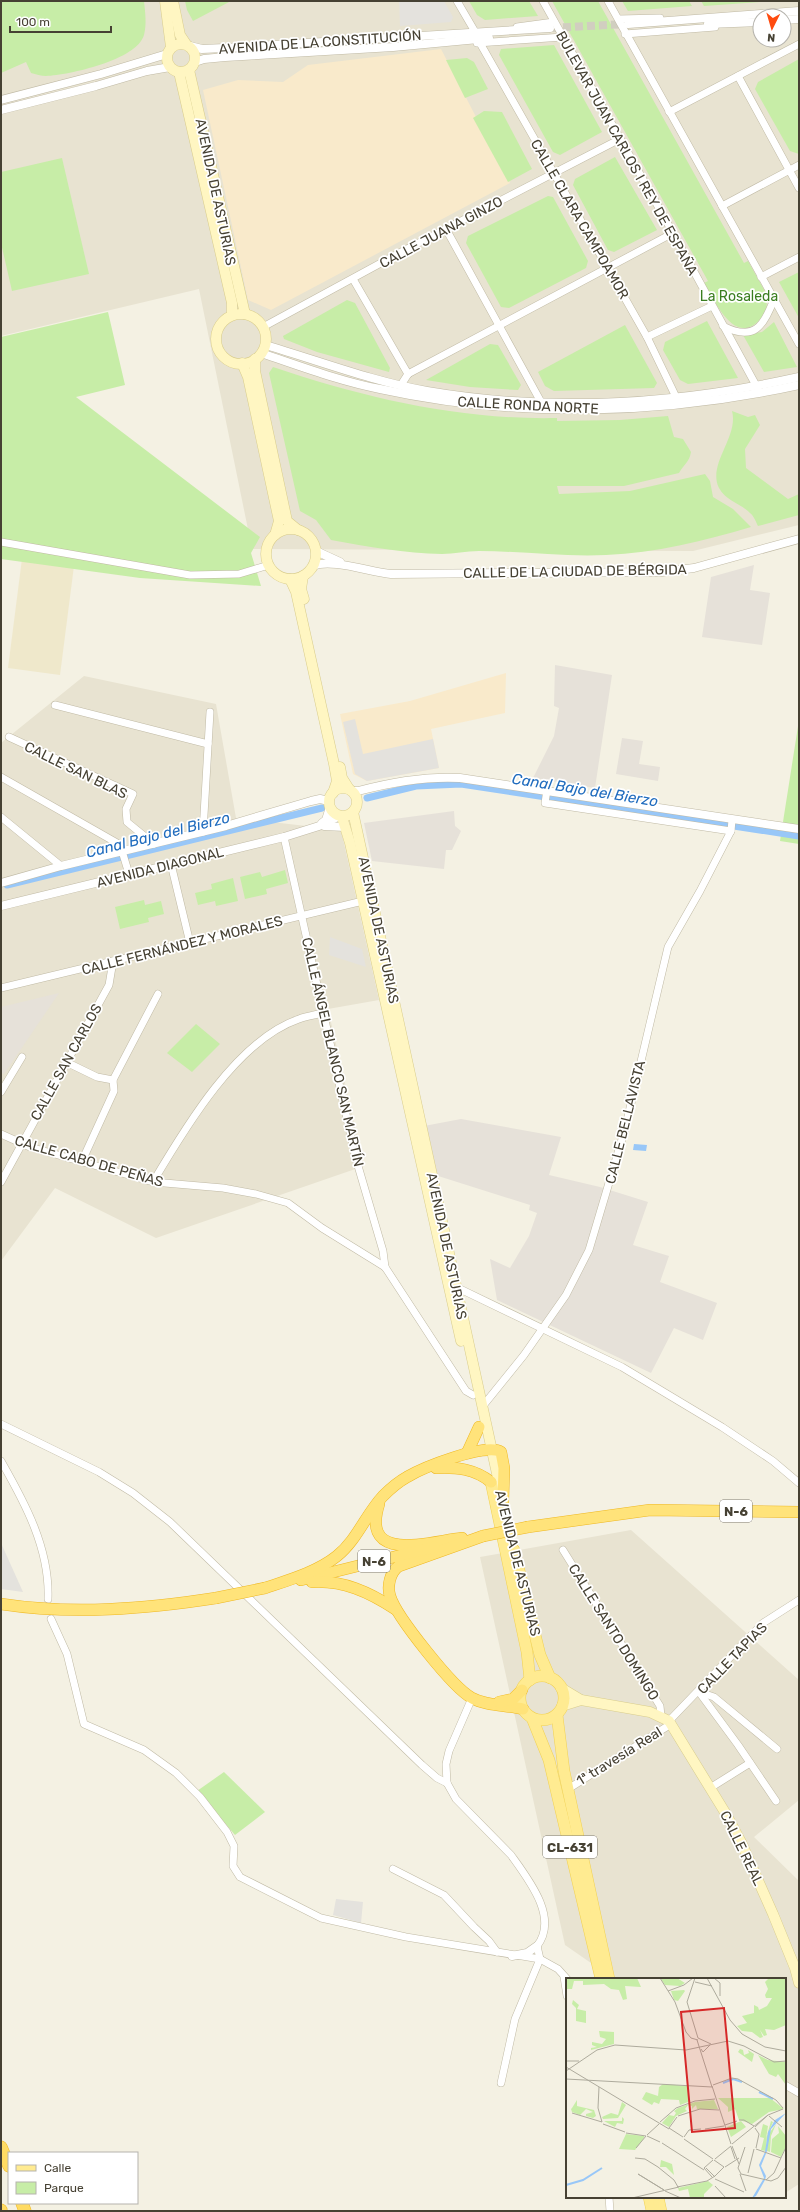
<svg xmlns="http://www.w3.org/2000/svg" width="800" height="2212" viewBox="0 0 800 2212" font-family="Rubik,sans-serif">
<rect width="100%" height="100%" fill="#f4f1e3"/>
<g fill="#e8e3d1" fill-rule="evenodd">
<path d="M1 1H799V525L693 551 252 549 199 289 1 336ZM760 16H784V40H760Z"/>
<path d="M84 676 216 704 236 818 341 830 379 1000 328 1009 364 1166 156 1238 55 1188 1 1261V743Z"/>
<path d="M631 1530 799 1680V1800L754 1837 799 1881V2184L785 2193V1979H614L565 1945 480 1557Z"/>
</g>
<g fill="#f9eacb">
<path d="M441 49 510 183 271 310 248 300 203 90 238 80 283 82 308 65Z"/>
<path d="M506 673 505 713 431 729 439 768 367 781 353 774 340 714 410 701Z"/>
</g>
<g fill="#e6e1d9">
<path d="M754 565 750 590 770 593 762 645 702 637 711 577Z"/>
<path d="M555 665 612 675 595 788 533 778 554 736 559 708 554 706Z"/>
<path d="M622 738 643 741 639 764 660 767 658 781 616 774Z"/>
<path d="M454 811 455 826 461 831 452 850H446L444 869 372 861 364 823Z"/>
<path d="M59 993 4 1074 1 1073V1007Z"/>
<path d="M461 1119 561 1137 549 1175 600 1187 648 1202 633 1245 669 1256 660 1282 717 1303 703 1340 674 1328 651 1373 497 1300 490 1259 510 1268 529 1236 537 1213 529 1210 530 1205 435 1175 424 1126Z"/>
</g>
<path fill="#efe8cb" d="M23 551 75 558 60 675 8 668Z"/>
<g fill="#c7eda7">
<path d="M1 1H144C145 11 147 24 144 35 137 60 69 75 46 76 41 76 36 74 31 73L26 62 1 73Z"/>
<path d="M185 1H231L193 21 187 10Z"/>
<path d="M469 1H529L538 16 485 20 477 15Z"/>
<path d="M552 1H598L744 263 748 261 766 293 767 310C739 354 718 307 704 283L708 281Z"/>
<path d="M622 1H689L692 6 628 11Z"/>
<path d="M701 1H773L704 6Z"/>
<path d="M554 45 602 132 560 155 553 152 499 55 501 49Z"/>
<path d="M467 58 474 62 488 89 465 98 446 60Z"/>
<path d="M799 59V154L790 151 755 89 758 82Z"/>
<path d="M484 111 502 112 532 169 508 182 473 118Z"/>
<path d="M615 157 657 230 614 252 608 250 573 185 575 179Z"/>
<path d="M62 158 89 274 12 291 1 243V172Z"/>
<path d="M548 196 553 197 588 261 586 268 509 308 501 307 466 243 468 236Z"/>
<path d="M799 272V318L779 282Z"/>
<path d="M347 300 355 303 390 368 389 372 317 352 284 339 283 336Z"/>
<path d="M108 312 125 385 76 397 260 537 251 553 261 586 140 578 1 559V337Z"/>
<path d="M707 321 738 378 688 384 680 380 663 350 665 342Z"/>
<path d="M774 322 797 367 764 372 743 335 762 332Z"/>
<path d="M625 325 657 383 654 388 554 391 545 386 538 372Z"/>
<path d="M490 344 498 345 521 385 518 390 470 387 426 380Z"/>
<path d="M273 367C365 398 459 420 557 418V421L620 420 668 416 674 437 683 439 691 452C689 463 684 464 679 473L624 486H557L559 494 630 491 705 474 710 481 713 497 733 509 751 527C703 541 656 553 606 555 563 557 521 551 479 551 466 551 454 554 442 554 405 553 368 547 331 540L316 520 300 511 269 373Z"/>
<path d="M732 411 748 417 755 415 760 425 745 449 746 468 788 499 799 494V515L758 526C756 522 754 516 750 513 740 503 726 501 719 488 707 464 739 437 732 411Z"/>
<path d="M799 720V844L780 841Z"/>
<path d="M285 870 288 883 266 889 267 894 245 899 240 877 260 872 262 877Z"/>
<path d="M233 878 238 901 216 906 215 901 198 905 195 893 212 889 211 884Z"/>
<path d="M144 900 145 905 161 901 164 914 148 918 149 922 120 929 115 907Z"/>
<path d="M196 1024 220 1044 192 1072 167 1053Z"/>
<path d="M224 1772 265 1812 235 1835 197 1791Z"/>
</g>
<g fill="#e4e2dd">
<path d="M399 1H444L453 17 451 22 400 26Z"/>
<path d="M355 719 363 754 433 739 439 768 367 781 355 774 343 722Z"/>
<path d="M330 937 362 949 366 967 329 955Z"/>
<path d="M1 1543 23 1592 1 1589Z"/>
<path d="M336 1899 363 1902 361 1923 333 1915Z"/>
</g>
<path fill="#98c7f8" d="M634 1144 647 1145 646 1151 633 1150Z"/>
<g fill="none" stroke-linecap="round" stroke-linejoin="round">
<g stroke="#98c7f8" stroke-width="7">
<path d="M367 798 416 786 461 784 799 836"/>
<path d="M7 885 322 808"/>
</g>
<path stroke="#d1cec0" stroke-width="8" stroke-dasharray="8 4" stroke-linecap="butt" d="M551 28 627 24"/>
<defs>
<g id="minor">
<path d="M457 1 474 30"/>
<path d="M543 1 673 233 758 389"/>
<path d="M608 1 799 344"/>
<path d="M619 19 660 18"/>
<path d="M517 27 554 22"/>
<path d="M625 34 715 27"/>
<path d="M477 43 563 37"/>
<path d="M480 43 647 337 676 397"/>
<path d="M738 76 799 188"/>
<path d="M669 112 799 44"/>
<path d="M722 206 799 165"/>
<path d="M446 229 541 402"/>
<path d="M761 277 799 257"/>
<path d="M353 279 408 374"/>
<path d="M723 326C754 342 764 326 774 299"/>
<path d="M263 327 403 251 620 139"/>
<path d="M647 337 712 306"/>
<path d="M408 374 673 233"/>
<path d="M401 385 408 374"/>
<path d="M1 542 190 575 239 574 269 565"/>
<path d="M55 705 208 744"/>
<path d="M9 737 133 794 126 809 127 822 154 844"/>
<path d="M1 777 117 843 122 851 129 874"/>
<path d="M547 790 545 803 731 831"/>
<path d="M1 817 61 866"/>
<path d="M203 832 210 712"/>
<path d="M284 837 356 1159 383 1251 385 1267"/>
<path d="M171 864 190 943"/>
<path d="M1 988 363 901"/>
<path d="M66 1062 97 1077 113 1080"/>
<path d="M1 1092 22 1057"/>
<path d="M1 1134 30 1147 153 1182 223 1188 256 1194 288 1203 322 1228 385 1267 466 1391 473 1395"/>
<path d="M82 1161 114 1091 113 1080 158 994"/>
<path d="M1 1182 109 985 113 961"/>
<path d="M153 1182C185 1128 237 1040 299 1019 307 1016 315 1015 323 1013"/>
<path d="M456 1287 622 1367 722 1427 773 1461 799 1483"/>
<path d="M482 1407 524 1355 566 1295 589 1250 625 1129 668 947 700 891 731 831 732 820"/>
<path d="M1 1424 99 1472 133 1493 170 1522 422 1765 437 1778 447 1783"/>
<path d="M1 1461C25 1503 50 1549 48 1599"/>
<path d="M563 1550 660 1706 661 1716"/>
<path d="M51 1619 67 1654 84 1724 144 1750 176 1773 200 1797 227 1832 234 1846 233 1866 240 1877 321 1918 406 1937 540 1959 558 1969 567 1979"/>
<path d="M699 1692 738 1745 776 1801"/>
<path d="M699 1692 714 1697 777 1749"/>
<path d="M472 1698 449 1751 446 1764 447 1783 456 1799 511 1855C529 1880 559 1918 537 1946L540 1959 515 2019 501 2083"/>
<path d="M669 1721 763 1623 799 1600"/>
<path d="M710 1788 750 1763"/>
<path d="M568 1789 671 1724"/>
<path d="M393 1869 444 1895 474 1927 489 1941 497 1952"/>
<path d="M564 1977 567 1996"/>
<path d="M785 2085 799 2093"/>
<path d="M609 2197 610 2211"/>
</g>
<g id="tertiary">
<path d="M784 20 799 19"/>
<path d="M628 24 799 11"/>
<path d="M708 24 760 22"/>
<path d="M190 46 202 49 225 48 550 28"/>
<path d="M195 62 204 59 225 57 393 47 489 38"/>
<path d="M1 100 101 74 167 54"/>
<path d="M1 110 96 86 147 71 170 67"/>
<path d="M265 345C320 361 371 381 427 391 550 412 678 404 799 377"/>
<path d="M261 353C300 366 339 381 380 389 517 419 662 415 799 385"/>
<path d="M316 551 340 562"/>
<path d="M313 566C331 558 370 572 391 574L662 572 694 568 799 539"/>
<path d="M351 791H358C392 782 425 776 460 778L799 829"/>
<path d="M322 823 326 820 330 807"/>
<path d="M324 826 345 827"/>
<path d="M1 883 61 866 226 826 311 801 320 799 329 801"/>
<path d="M1 906 284 837 319 826 340 816"/>
<path d="M512 1956 527 1953 537 1946"/>
</g>
<g id="secondary">
<path d="M165 1 171 47"/>
<path d="M173 1 180 35 186 44"/>
<circle cx="181" cy="58" r="14"/>
<path d="M189 70 245 314"/>
<path d="M179 72 232 303V315"/>
<circle cx="241" cy="339" r="25"/>
<path d="M255 359V371L287 521 298 530"/>
<path d="M242 363 248 377 279 521 275 535"/>
<circle cx="291" cy="554" r="25"/>
<path d="M303 576 301 589 304 599"/>
<path d="M290 579 296 592 334 764 337 781 333 793"/>
<path d="M340 767 342 778 349 789"/>
<circle cx="343" cy="802" r="14"/>
<path d="M353 812 501 1492"/>
<path d="M342 817 350 843 461 1341"/>
<path d="M561 1688 581 1700 650 1712 669 1721 726 1814 741 1842 773 1914 795 1968 799 1983"/>
<path d="M562 1706 581 1700"/>
</g>
<g id="primary">
<path d="M491 1482 527 1652 530 1680"/>
<path d="M514 1550 540 1655 550 1678"/>
<circle cx="542" cy="1698" r="22"/>
<path d="M557 1715 564 1771 609 1979"/>
<path d="M532 1718 549 1760 601 1979"/>
<path d="M649 2197 652 2211"/>
<path d="M658 2197 661 2211"/>
</g>
<g id="trunk">
<path d="M467 1453 479 1427"/>
<path d="M436 1468C457 1467 475 1469 491 1482"/>
<path d="M379 1504C360 1565 431 1541 462 1538"/>
<path d="M528 1527 650 1510 799 1512"/>
<path d="M483 1536 399 1566C390 1572 387 1586 390 1596 396 1616 453 1688 472 1698 486 1706 507 1705 523 1709"/>
<path d="M301 1580 434 1547"/>
<path d="M312 1582C343 1580 369 1592 395 1609"/>
<path d="M265 1588C289 1580 317 1572 337 1556 357 1540 366 1514 383 1496 390 1489 398 1482 407 1477 422 1468 486 1442 501 1452L504 1468 503 1502"/>
<path d="M1 1604C73 1615 144 1609 216 1598"/>
<path d="M499 1702 513 1699 522 1690"/>
</g>
<g id="motorway">
<path d="M1 2147 9 2166"/>
<path d="M22 2203 25 2211"/>
<path d="M1 2210V2211"/>
</g>
</defs>
<use href="#minor" stroke="#c0baa5" stroke-width="8"/>
<use href="#tertiary" stroke="#c0baa5" stroke-width="9"/>
<use href="#secondary" stroke="#d9cd8d" stroke-width="11"/>
<use href="#primary" stroke="#f1d154" stroke-width="12"/>
<use href="#trunk" stroke="#efb822" stroke-width="12"/>
<use href="#motorway" stroke="#efb822" stroke-width="13"/>
<use href="#minor" stroke="#fff" stroke-width="7"/>
<use href="#tertiary" stroke="#fff" stroke-width="8"/>
<use href="#secondary" stroke="#fff6c2" stroke-width="10"/>
<use href="#primary" stroke="#ffeb91" stroke-width="11"/>
<use href="#trunk" stroke="#ffe37a" stroke-width="11"/>
<use href="#motorway" stroke="#ffdb63" stroke-width="12"/>
<defs>
<g id="trunk-bridge">
<path d="M483 1536 528 1527"/>
<path d="M216 1598 265 1588"/>
</g>
</defs>
<use href="#trunk-bridge" stroke="#efb822" stroke-width="12" stroke-linecap="butt"/>
<use href="#trunk-bridge" stroke="#ffe37a" stroke-width="11"/>
</g>
<g text-anchor="middle" stroke-width="3.5" stroke-linejoin="round" paint-order="stroke">
<g fill="#fff" stroke="#7e7a70" stroke-width="1">
<rect x="720" y="1500" width="32" height="22" rx="3"/>
<rect x="358" y="1550" width="32" height="22" rx="3"/>
<rect x="543" y="1836" width="54" height="22" rx="3"/>
</g>
<g font-size="13" font-weight="bold" fill="#464133">
<text x="736" y="1516">N-6</text>
<text x="374" y="1566">N-6</text>
<text x="570" y="1852">CL-631</text>
</g>
<g font-size="14" fill="#464133" stroke="#fff">
<text transform="translate(320 42) rotate(-4)" y="5">AVENIDA DE LA CONSTITUCIÓN</text>
<text transform="translate(627 153) rotate(61)" y="5">BULEVAR JUAN CARLOS I REY DE ESPAÑA</text>
<text transform="translate(216 192) rotate(78)" y="5">AVENIDA DE ASTURIAS</text>
<text transform="translate(580 219) rotate(60)" y="5">CALLE CLARA CAMPOAMOR</text>
<text transform="translate(441 232) rotate(-28)" y="5">CALLE JUANA GINZO</text>
<text transform="translate(528 405) rotate(3)" y="5">CALLE RONDA NORTE</text>
<text transform="translate(575 571) rotate(-1)" y="5">CALLE DE LA CIUDAD DE BÉRGIDA</text>
<text transform="translate(76 770) rotate(26)" y="5">CALLE SAN BLAS</text>
<text transform="translate(160 867) rotate(-14)" y="5">AVENIDA DIAGONAL</text>
<text transform="translate(379 930) rotate(78)" y="5">AVENIDA DE ASTURIAS</text>
<text transform="translate(182 945) rotate(-14)" y="5">CALLE FERNÁNDEZ Y MORALES</text>
<text transform="translate(333 1052) rotate(77)" y="5">CALLE ÁNGEL BLANCO SAN MARTÍN</text>
<text transform="translate(66 1062) rotate(-61)" y="5">CALLE SAN CARLOS</text>
<text transform="translate(625 1122) rotate(-76)" y="5">CALLE BELLAVISTA</text>
<text transform="translate(89 1161) rotate(16)" y="5">CALLE CABO DE PEÑAS</text>
<text transform="translate(447 1246) rotate(78)" y="5">AVENIDA DE ASTURIAS</text>
<text transform="translate(518 1563) rotate(76)" y="5">AVENIDA DE ASTURIAS</text>
<text transform="translate(614 1632) rotate(58)" y="5">CALLE SANTO DOMINGO</text>
<text transform="translate(732 1658) rotate(-46)" y="5">CALLE TAPIAS</text>
<text transform="translate(619 1756) rotate(-32)" y="5">1ª travesía Real</text>
<text transform="translate(742 1848) rotate(64)" y="5">CALLE REAL</text>
</g>
<g font-size="14" fill="#3a7e20" stroke="#fff">
<text x="739" y="301">La Rosaleda</text>
</g>
<g font-size="15" font-style="italic" fill="#206cbe" stroke="#fff">
<text transform="translate(585 790) rotate(9)" y="5">Canal Bajo del Bierzo</text>
<text transform="translate(158 835) rotate(-14)" y="5">Canal Bajo del Bierzo</text>
</g>
</g>
<g transform="translate(566 1978)">
<rect width="220" height="220" fill="#f4f1e3"/>
<path d="M0 0H71L75 9 59 8 61 21 57 22 53 12 45 11 38 6 17 7V3H8L6 11H0ZM89 0H111L119 5 114 8 99 7 95 1ZM203 0H220V47L208 52 199 51 201 57 198 58 194 52 197 59 194 60 186 54 176 53 171 48 181 45 176 38 188 35V27L192 29 193 32 201 28 206 20H200L199 17 202 11 199 4ZM105 13 118 12 119 13 112 23 108 22ZM7 22 13 27 11 31 20 33V45L10 43V30L6 26ZM33 53 48 54V66L25 72V70L31 69 26 67V64L36 66 40 61 34 59ZM174 71 177 72 178 77 183 75 182 72 188 76 186 84 172 74ZM192 77 202 82 220 84V107L212 96 210 99 203 96ZM97 106 123 108 122 124 114 127 113 122 95 121 93 126 88 124 86 127 76 121 80 114 92 118 93 109ZM152 120H204L218 131 203 134 186 146 173 142 169 131 162 134V129ZM11 122V128L28 132 30 138 27 140 20 138V136L27 134 20 131 14 137 6 134 5 131 6 130ZM148 122 152 131H131L130 127 126 131V128L122 127 119 131 121 133 110 138 103 149 96 145 103 137 108 138 110 135 108 133 112 130 129 124ZM56 124 60 127 52 140 37 141 36 139 45 135 52 137ZM56 139 58 141 57 146 51 145 49 149 38 143H56ZM175 143 180 149 165 159 161 149ZM205 143 207 144 201 158 210 146 205 158 204 174 201 173V159L200 173 195 172 198 160 194 159 197 146 202 148 200 161ZM212 148 220 158V168L215 179 205 174 206 161 213 155ZM60 156 78 158V160L69 172 53 171ZM95 182 106 186 108 197 100 189H94ZM142 203 147 207 138 216V220H124L122 211 113 213 112 210Z" fill="#c7eda7"/>
<path d="M220 135 205 151 201 173 195 188 200 198 199 202 190 218 186 220 198 200 193 187 199 174 202 154 209 142Z" fill="#98c7f8"/>
<path fill="none" stroke="#98c7f8" stroke-width="2" d="M157 105 167 101 176 104M193 114 207 121M0 207 17 202 36 190"/>
<path fill="none" stroke="#aeab9d" stroke-width="1" d="M94 0 109 24 120 54 125 60 132 62M129 0 121 24 132 60M141 0 164 42 176 56 199 69 220 73M148 0 154 5V18M129 4 146 8M102 13 118 7 127 0M132 60 145 66M131 62 146 109M135 71 137 74 144 67M0 83H13M0 89 103 151M0 93 31 72 49 67 120 72 162 63 178 68 208 84 220 83M0 101 146 109M147 107 166 100 172 101 210 122 217 130M146 108 165 166M33 109 32 130 36 144M6 135 36 144M202 137 217 131M112 138 134 131 153 132M203 138 216 149M173 142H178L188 148M94 144 110 130 129 123 149 121M37 146 59 154M159 147 171 143M103 150 111 139M103 150 117 159M189 150 193 156 190 170M139 151 158 148M60 155 80 158M81 157 93 146M81 158 94 164M118 159 123 152 135 151M118 161 147 181M96 165 138 192M166 166 202 137 189 149M166 168 173 186M165 169 169 181M70 170 80 158M190 171 215 180M69 180 79 181 92 189 108 202 112 209M149 181 165 168M148 182 158 189M159 189 173 180M140 190 149 199M182 195 188 171M174 196 180 213M175 196 205 203 212 200 220 189M175 196 172 190 179 169M149 198 158 189M146 199 138 190 147 182M149 201 178 214M200 202 208 195 220 169M149 208 160 220M111 209 141 203 149 198M98 212 72 196 98 212M99 213 115 220M66 220 113 209"/>
<path fill="#d62828" fill-opacity="0.15" stroke="#d62828" stroke-width="2" d="M158 30 169 150 126 154 115 34Z"/>
<rect width="220" height="220" fill="none" stroke="#464133" stroke-width="2"/>
</g>
<rect width="800" height="2212" fill="none" stroke="#464133" stroke-width="4"/>
<rect x="8" y="2152" width="130" height="52" fill="#ffffff" stroke="#b5b3ad"/>
<rect x="16" y="2165" width="20" height="6" fill="#ffeb91" stroke="#b5b3ad"/>
<text x="44" y="2172" font-size="12" fill="#464133">Calle</text>
<rect x="16" y="2182" width="20" height="12" fill="#c7eda7" stroke="#b5b3ad"/>
<text x="44" y="2192" font-size="12" fill="#464133">Parque</text>
<g transform="translate(772 28) rotate(185)"><circle r="19" fill="#ffffff" stroke="#b5b3ad"/>
<path d="M0-3L7 15L0 10L-7 15Z" fill="#ff4b0f"/>
<text y="-6" font-size="11" font-weight="bold" text-anchor="middle" fill="#464133">N</text>
</g>
<path d="M10 26v6h101v-6" fill="none" stroke="#464133" stroke-width="2"/>
<text x="16" y="26" font-size="12" fill="#464133" stroke="#ffffff" stroke-width="3" paint-order="stroke">100 m</text>
</svg>
